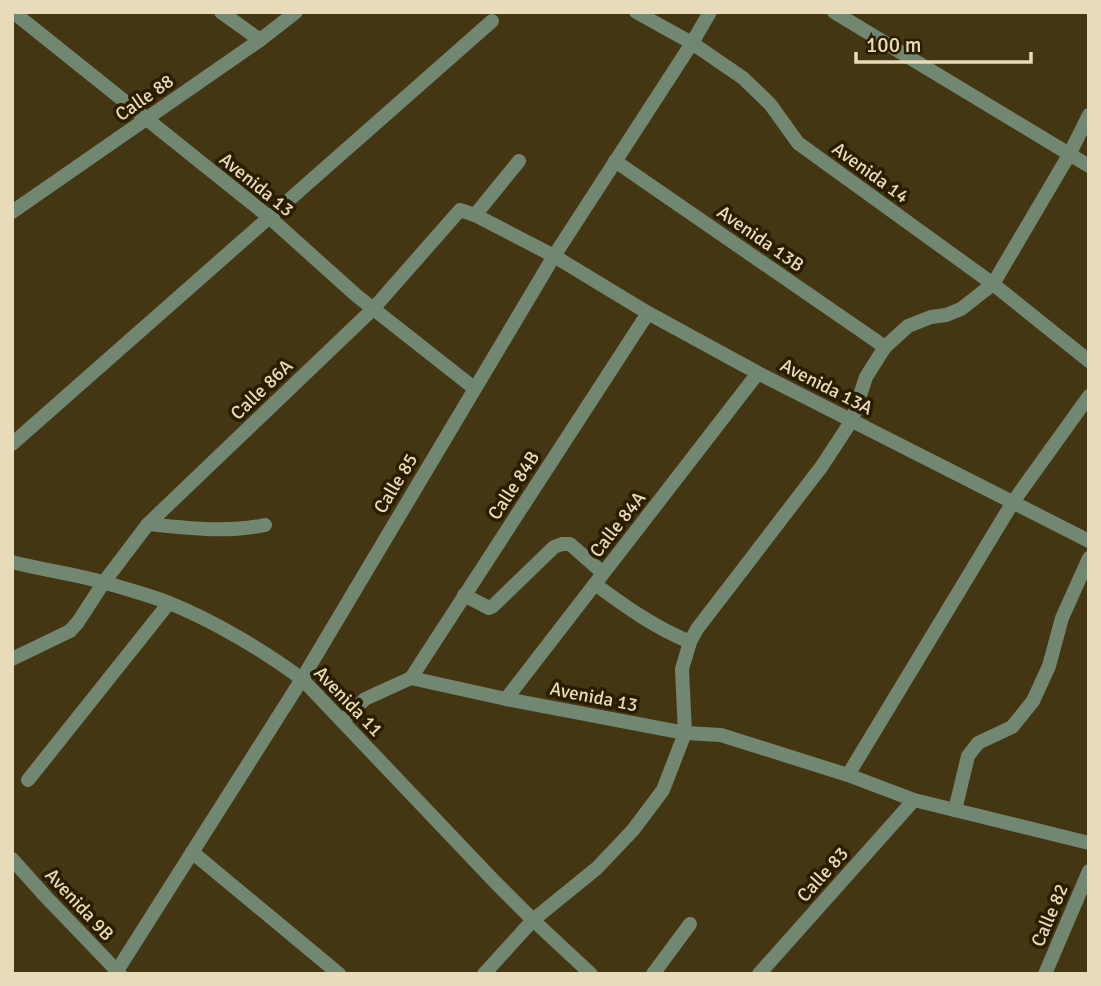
<svg xmlns="http://www.w3.org/2000/svg" width="1101" height="986" viewBox="0 0 1101 986" font-family="Signika,sans-serif">
<rect width="100%" height="100%" fill="#443513"/>
<g fill="none" stroke-linecap="round" stroke-linejoin="round">
<g stroke="#718771" stroke-width="14">
<path d="M13 12 269 217 357 296 474 388"/>
<path d="M221 12 260 40"/>
<path d="M636 12 692 43 743 78 770 104 798 143 993 284 1089 361"/>
<path d="M834 12 1089 166"/>
<path d="M615 161 885 347"/>
<path d="M12 212 260 40 296 12"/>
<path d="M475 215 519 161"/>
<path d="M12 444 492 21"/>
<path d="M148 524C187 528 226 533 265 525"/>
<path d="M12 562C43 570 75 574 106 583 127 589 148 595 167 602 212 620 263 650 302 679L495 882 533 920 591 974"/>
<path d="M595 584C626 607 654 627 690 642"/>
<path d="M464 595 489 608 493 606 554 547 562 544H570L603 573"/>
<path d="M12 659 70 631 78 622 104 582 148 524 373 309 460 210 475 215 554 256 648 313 758 373 1089 541"/>
<path d="M411 678 648 313"/>
<path d="M506 699 758 373"/>
<path d="M342 721 365 699 411 678 506 699 685 733 721 735 848 775 914 800 1089 843"/>
<path d="M848 775 1013 502 1089 396"/>
<path d="M28 780 169 603"/>
<path d="M955 810 968 756 978 743 1012 727 1033 701 1049 666 1062 618 1089 558"/>
<path d="M192 852 339 974"/>
<path d="M12 859 46 897 120 974"/>
<path d="M115 974 302 679 554 256 692 43 710 12"/>
<path d="M484 974 533 920 597 868 633 830 663 790 685 733 682 669 690 642 697 629 822 466 852 420 866 377 885 347 908 326 931 317 946 315 961 309 993 284 1069 155 1089 115"/>
<path d="M653 974 690 924"/>
<path d="M759 974 914 800"/>
<path d="M1045 974 1089 871"/>
</g>
</g>
<g text-anchor="middle" stroke-width="7" stroke-linejoin="round" paint-order="stroke">
<g font-size="19" fill="#e9daba" stroke="#291d02">
<text transform="translate(144 97) rotate(-35)" y="7">Calle 88</text>
<text transform="translate(871 172) rotate(36)" y="7">Avenida 14</text>
<text transform="translate(257 184) rotate(39)" y="7">Avenida 13</text>
<text transform="translate(761 238) rotate(35)" y="7">Avenida 13B</text>
<text transform="translate(827 386) rotate(27)" y="7">Avenida 13A</text>
<text transform="translate(261 389) rotate(-44)" y="7">Calle 86A</text>
<text transform="translate(395 483) rotate(-59)" y="7">Calle 85</text>
<text transform="translate(513 485) rotate(-57)" y="7">Calle 84B</text>
<text transform="translate(617 524) rotate(-52)" y="7">Calle 84A</text>
<text transform="translate(594 696) rotate(11)" y="7">Avenida 13</text>
<text transform="translate(349 701) rotate(46)" y="7">Avenida 11</text>
<text transform="translate(822 874) rotate(-48)" y="7">Calle 83</text>
<text transform="translate(80 904) rotate(47)" y="7">Avenida 9B</text>
<text transform="translate(1049 915) rotate(-67)" y="7">Calle 82</text>
</g>
</g>
<rect width="1101" height="986" fill="none" stroke="#e9daba" stroke-width="28"/>
<path d="M856 52v10h175v-10" fill="none" stroke="#e9daba" stroke-width="3.5"/>
<text x="866" y="52" font-size="21" fill="#e9daba" stroke="#291d02" stroke-width="5" paint-order="stroke">100 m</text>
</svg>
